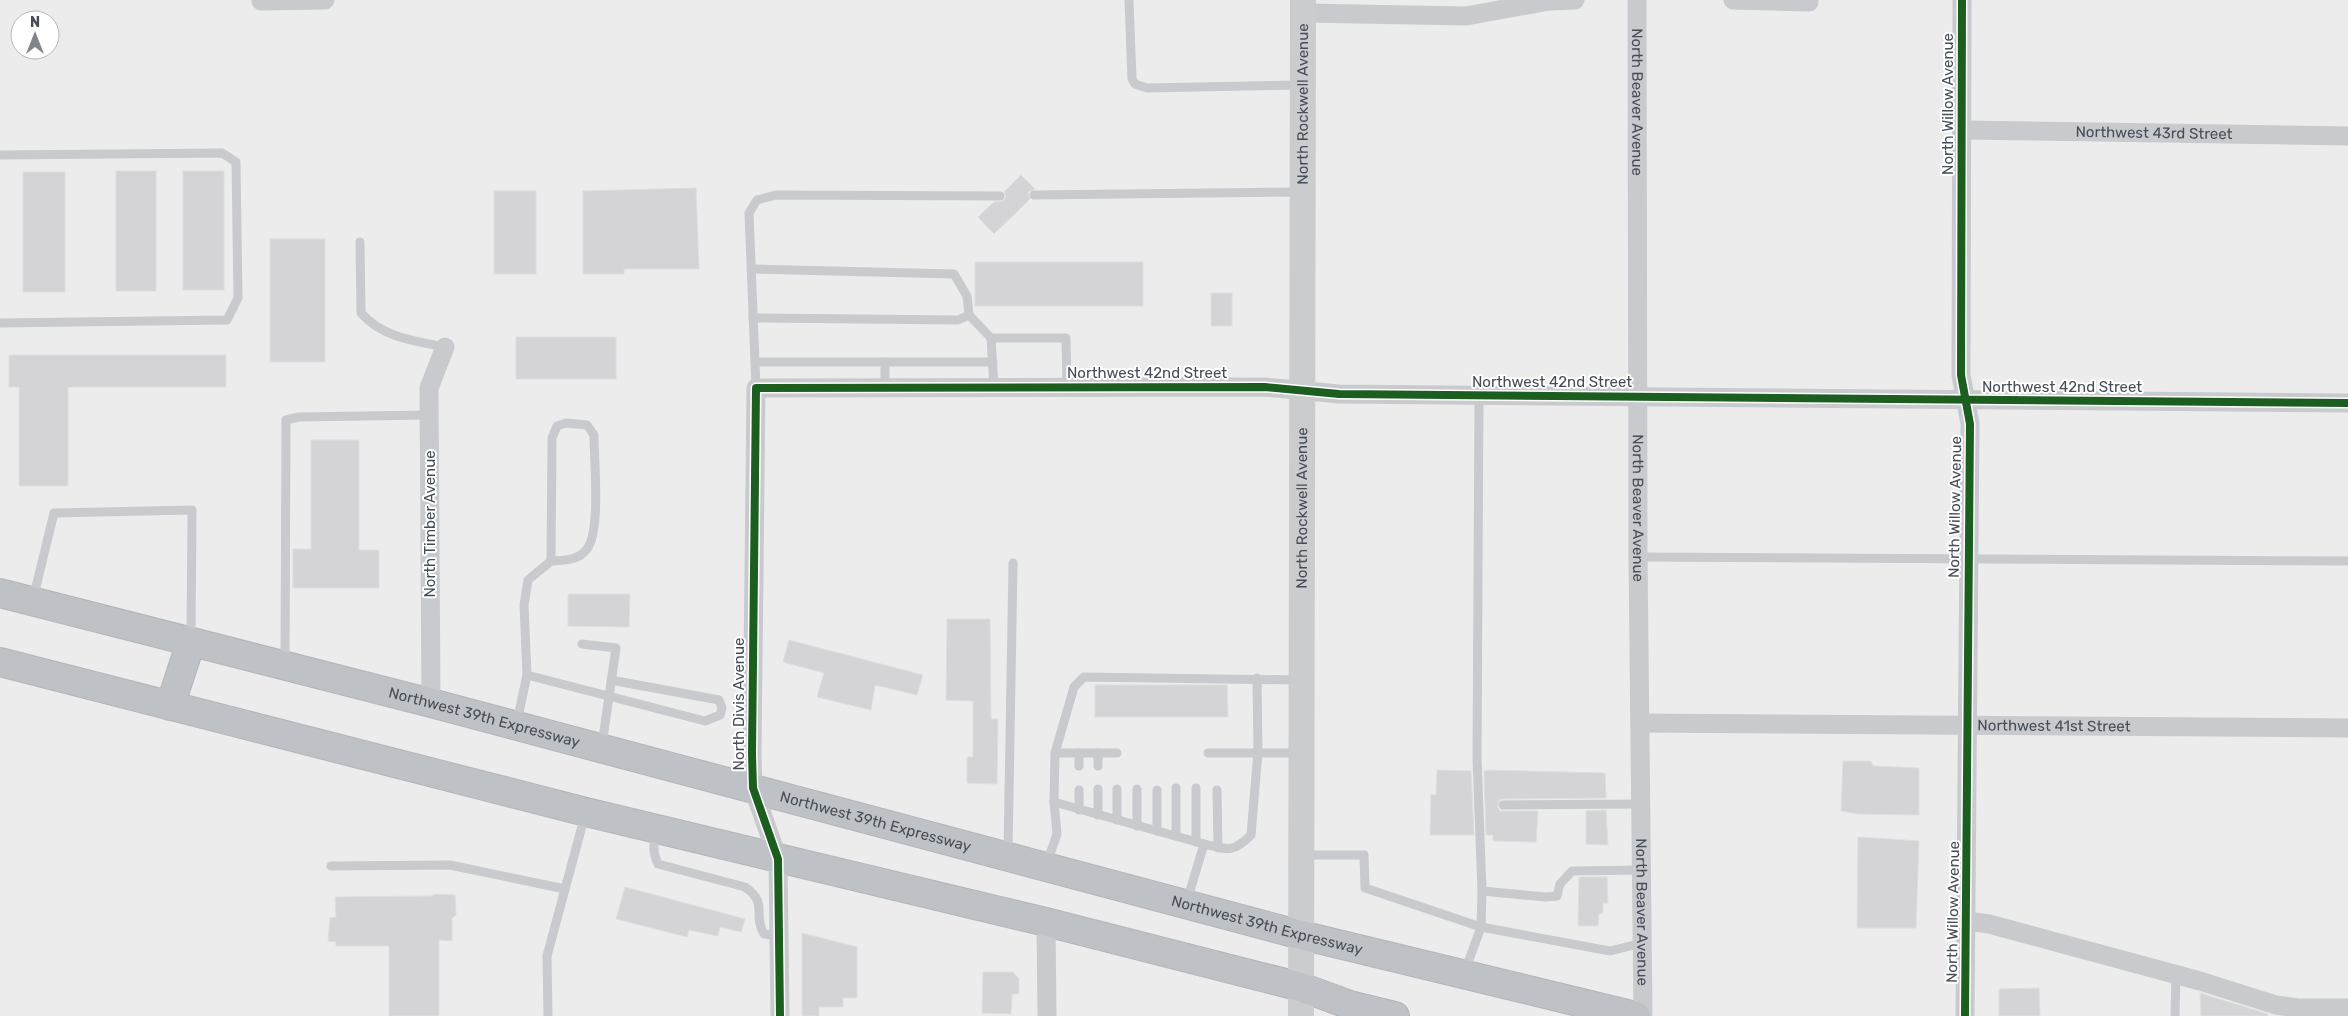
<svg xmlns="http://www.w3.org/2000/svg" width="2348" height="1016" viewBox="0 0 2348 1016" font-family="Rubik,sans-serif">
<rect width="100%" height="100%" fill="#edecec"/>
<g fill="#d4d4d7" stroke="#dededf">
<rect x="116" y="171" width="40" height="120"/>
<rect x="183" y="171" width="41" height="119"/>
<rect x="23" y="172" width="42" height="120"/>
<path d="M1021 175 1035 189 1028 192 1030 199 994 234 978 217 994 202 1003 201 1006 197 1004 192Z"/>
<path d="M696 188 699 269H624V274H583V191Z"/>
<rect x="494" y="191" width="42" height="83"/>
<rect x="270" y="239" width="55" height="123"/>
<rect x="975" y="262" width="168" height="44"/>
<rect x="1211" y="293" width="21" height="33"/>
<rect x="516" y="337" width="100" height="42"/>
<path d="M9 355H226V387H68V486H19V387H9Z"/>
<path d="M311 440H359V550H379V588H293V549H311Z"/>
<path d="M568 594H630L629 627 568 626Z"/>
<path d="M947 619H990L991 719H998L997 784 967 783V757H973V701L946 700Z"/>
<path d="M789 640 923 675 917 695 875 685 871 710 817 697 824 673 783 662Z"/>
<path d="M1095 685H1227L1228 717H1095Z"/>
<path d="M1843 761H1871L1873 766 1919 768V815L1858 814 1841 811Z"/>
<path d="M1437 770 1471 771 1474 835H1430L1431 794 1436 795Z"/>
<path d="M1489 770 1605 773 1606 798 1500 799 1497 806 1500 811H1538L1536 842 1493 841V835H1486L1484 771Z"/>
<path d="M1606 810 1608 845 1586 844V811Z"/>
<path d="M1858 837 1919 841 1916 928H1857Z"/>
<path d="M1579 877H1607L1608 903H1603V913L1599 914 1598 926H1578Z"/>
<path d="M625 887 745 919 741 932 720 927 718 936 689 930 687 937 616 919Z"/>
<path d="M435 894 455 895 456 915 452 918V941L439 940V1016H389V946H336V942L328 941 330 918 336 917 335 897 432 896Z"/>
<path d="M802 933 857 947V998H843V1007H819V1016H802Z"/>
<path d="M983 972H1013L1019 979V994H1012L1011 1014 982 1013Z"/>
<path d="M2039 988 2040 1016H1999V989Z"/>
<path d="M2200 993 2268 1014V1016H2201Z"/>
</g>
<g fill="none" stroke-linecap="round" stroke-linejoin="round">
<defs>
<g id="trunk">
<path id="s5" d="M0 593 431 703 1301 935 1636 1016"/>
<path d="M0 662 586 812 1046 922 1301 987 1350 1005 1395 1016"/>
<path d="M170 706 191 642"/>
</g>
</defs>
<use href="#trunk" stroke="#b2b5ba" stroke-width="30"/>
<g stroke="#c8cacd" stroke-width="9">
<path d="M1129 0 1132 79 1135 84 1147 88 1300 85"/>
<path d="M0 155 222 153 236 162 238 298 227 320 0 323"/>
<path d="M1034 195 1299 192"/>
<path d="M360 242 361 313C383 338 415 341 445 347"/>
<path d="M751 269 954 274 967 296 969 315 991 338 994 387"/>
<path d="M753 318 958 320 969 315"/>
<path d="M991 338H1066L1067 387"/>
<path d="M757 362H993"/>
<path d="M885 362V388"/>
<path d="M756 388 749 213 757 200 776 195 1000 196"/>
<path d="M1638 557 2348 561"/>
<path d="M33 599 54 513 192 510 191 637"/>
<path d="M582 644 616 648 602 745"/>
<path d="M285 663 286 420 299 417 429 415"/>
<path d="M527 675 524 605 528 580 551 561 552 438 557 426 566 423 587 425 594 435C594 461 601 531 587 549 578 561 564 560 551 561"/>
<path d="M517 722 527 675 705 721 720 715 722 708 719 700 611 680"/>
<path d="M1055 753H1117"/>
<path d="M1079 753V766"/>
<path d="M1098 753V766"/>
<path d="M1208 753H1298"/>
<path d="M1176 788V836"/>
<path d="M1098 789V815"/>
<path d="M1117 789V820"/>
<path d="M1137 789V826"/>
<path d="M1217 790 1218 848"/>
<path d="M1054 802 1204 844 1187 901"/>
<path d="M1503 805 1641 804"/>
<path d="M1079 810V790"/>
<path d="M658 831C653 844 652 851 658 864L745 887C769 904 752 913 764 934L779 936"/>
<path d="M1157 831V790"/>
<path d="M1196 842V788"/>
<path d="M1204 844C1228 850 1233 853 1251 835L1258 752 1257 678"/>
<path d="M1008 853 1013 563"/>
<path d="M1304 855H1364L1365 888 1481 927 1610 951 1642 943"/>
<path d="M1047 863 1057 834 1054 802 1055 753 1074 687 1084 677 1298 680"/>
<path d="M331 866 450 865 565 889"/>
<path d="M1482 891 1546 897 1557 896 1560 884 1572 871 1641 870"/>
<path d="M1465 971 1481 927 1482 891 1477 758 1479 395"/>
<path d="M548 1016 547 956 585 815"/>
<path d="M2175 1016 2176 974"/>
</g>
<g stroke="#c8cacd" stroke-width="19">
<path id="s1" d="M1637 0 1638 557 1643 1016"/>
<path d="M1733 0 1809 2"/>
<path d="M1962 0 1961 375 1970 424 1965 1016"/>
<path d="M261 1 325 0"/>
<path d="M1303 13 1466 16 1549 1 1575 0"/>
<path id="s2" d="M1962 130 2348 136"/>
<path d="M431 703 429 388 445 347"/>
<path id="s3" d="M1640 723 2348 728"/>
<path d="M1967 921 1989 924 2200 981 2276 1005 2298 1008H2348"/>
<path d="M1046 922 1047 1016"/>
<path d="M780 1016 778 859 753 788 752 754 756 388 1265 387 1339 394 2348 403"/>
</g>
<path stroke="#caccce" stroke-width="26" id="s4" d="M1301 1016 1303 0"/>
<use href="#trunk" stroke="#bec2c6" stroke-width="28"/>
<defs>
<g id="cycleway">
<path d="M1962 0 1961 375 1970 424 1965 1016"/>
<path d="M780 1016 778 859 753 788 752 754 756 388 1265 387 1339 394 2348 403"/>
</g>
</defs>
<use href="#cycleway" stroke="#fff" stroke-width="11"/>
<use href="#cycleway" stroke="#1b5e20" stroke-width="8"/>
</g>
<g text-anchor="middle" stroke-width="4" stroke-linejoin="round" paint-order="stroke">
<g font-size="15" fill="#464d56" stroke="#fff">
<text dy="5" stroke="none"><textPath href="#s4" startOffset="912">North Rockwell Avenue</textPath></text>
<text dy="5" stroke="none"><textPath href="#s1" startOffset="102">North Beaver Avenue</textPath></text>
<text transform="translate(1948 104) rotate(-90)" y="5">North Willow Avenue</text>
<text dy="5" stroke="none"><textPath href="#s2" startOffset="192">Northwest 43rd Street</textPath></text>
<text x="1147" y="378">Northwest 42nd Street</text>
<text x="1552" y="387">Northwest 42nd Street</text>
<text x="2062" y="392">Northwest 42nd Street</text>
<text transform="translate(1955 507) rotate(-89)" y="5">North Willow Avenue</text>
<text dy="5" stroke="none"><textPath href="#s4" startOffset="508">North Rockwell Avenue</textPath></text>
<text dy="5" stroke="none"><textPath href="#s1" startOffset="508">North Beaver Avenue</textPath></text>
<text transform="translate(430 524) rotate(-90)" y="5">North Timber Avenue</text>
<text transform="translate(739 704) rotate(-90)" y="5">North Divis Avenue</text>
<text dy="5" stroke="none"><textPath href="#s5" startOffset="500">Northwest 39th Expressway</textPath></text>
<text dy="5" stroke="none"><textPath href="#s3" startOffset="414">Northwest 41st Street</textPath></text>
<text dy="5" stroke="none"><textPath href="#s5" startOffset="905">Northwest 39th Expressway</textPath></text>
<text transform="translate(1953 912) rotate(-89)" y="5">North Willow Avenue</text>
<text dy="5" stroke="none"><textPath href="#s1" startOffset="912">North Beaver Avenue</textPath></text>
<text dy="5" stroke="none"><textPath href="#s5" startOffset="1310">Northwest 39th Expressway</textPath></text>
</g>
</g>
<g transform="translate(35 35)"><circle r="24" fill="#ffffff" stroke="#b5b8bb"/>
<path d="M0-4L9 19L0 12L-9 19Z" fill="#80858a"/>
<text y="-8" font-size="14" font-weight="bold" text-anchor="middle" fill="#464d56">N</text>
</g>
</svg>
